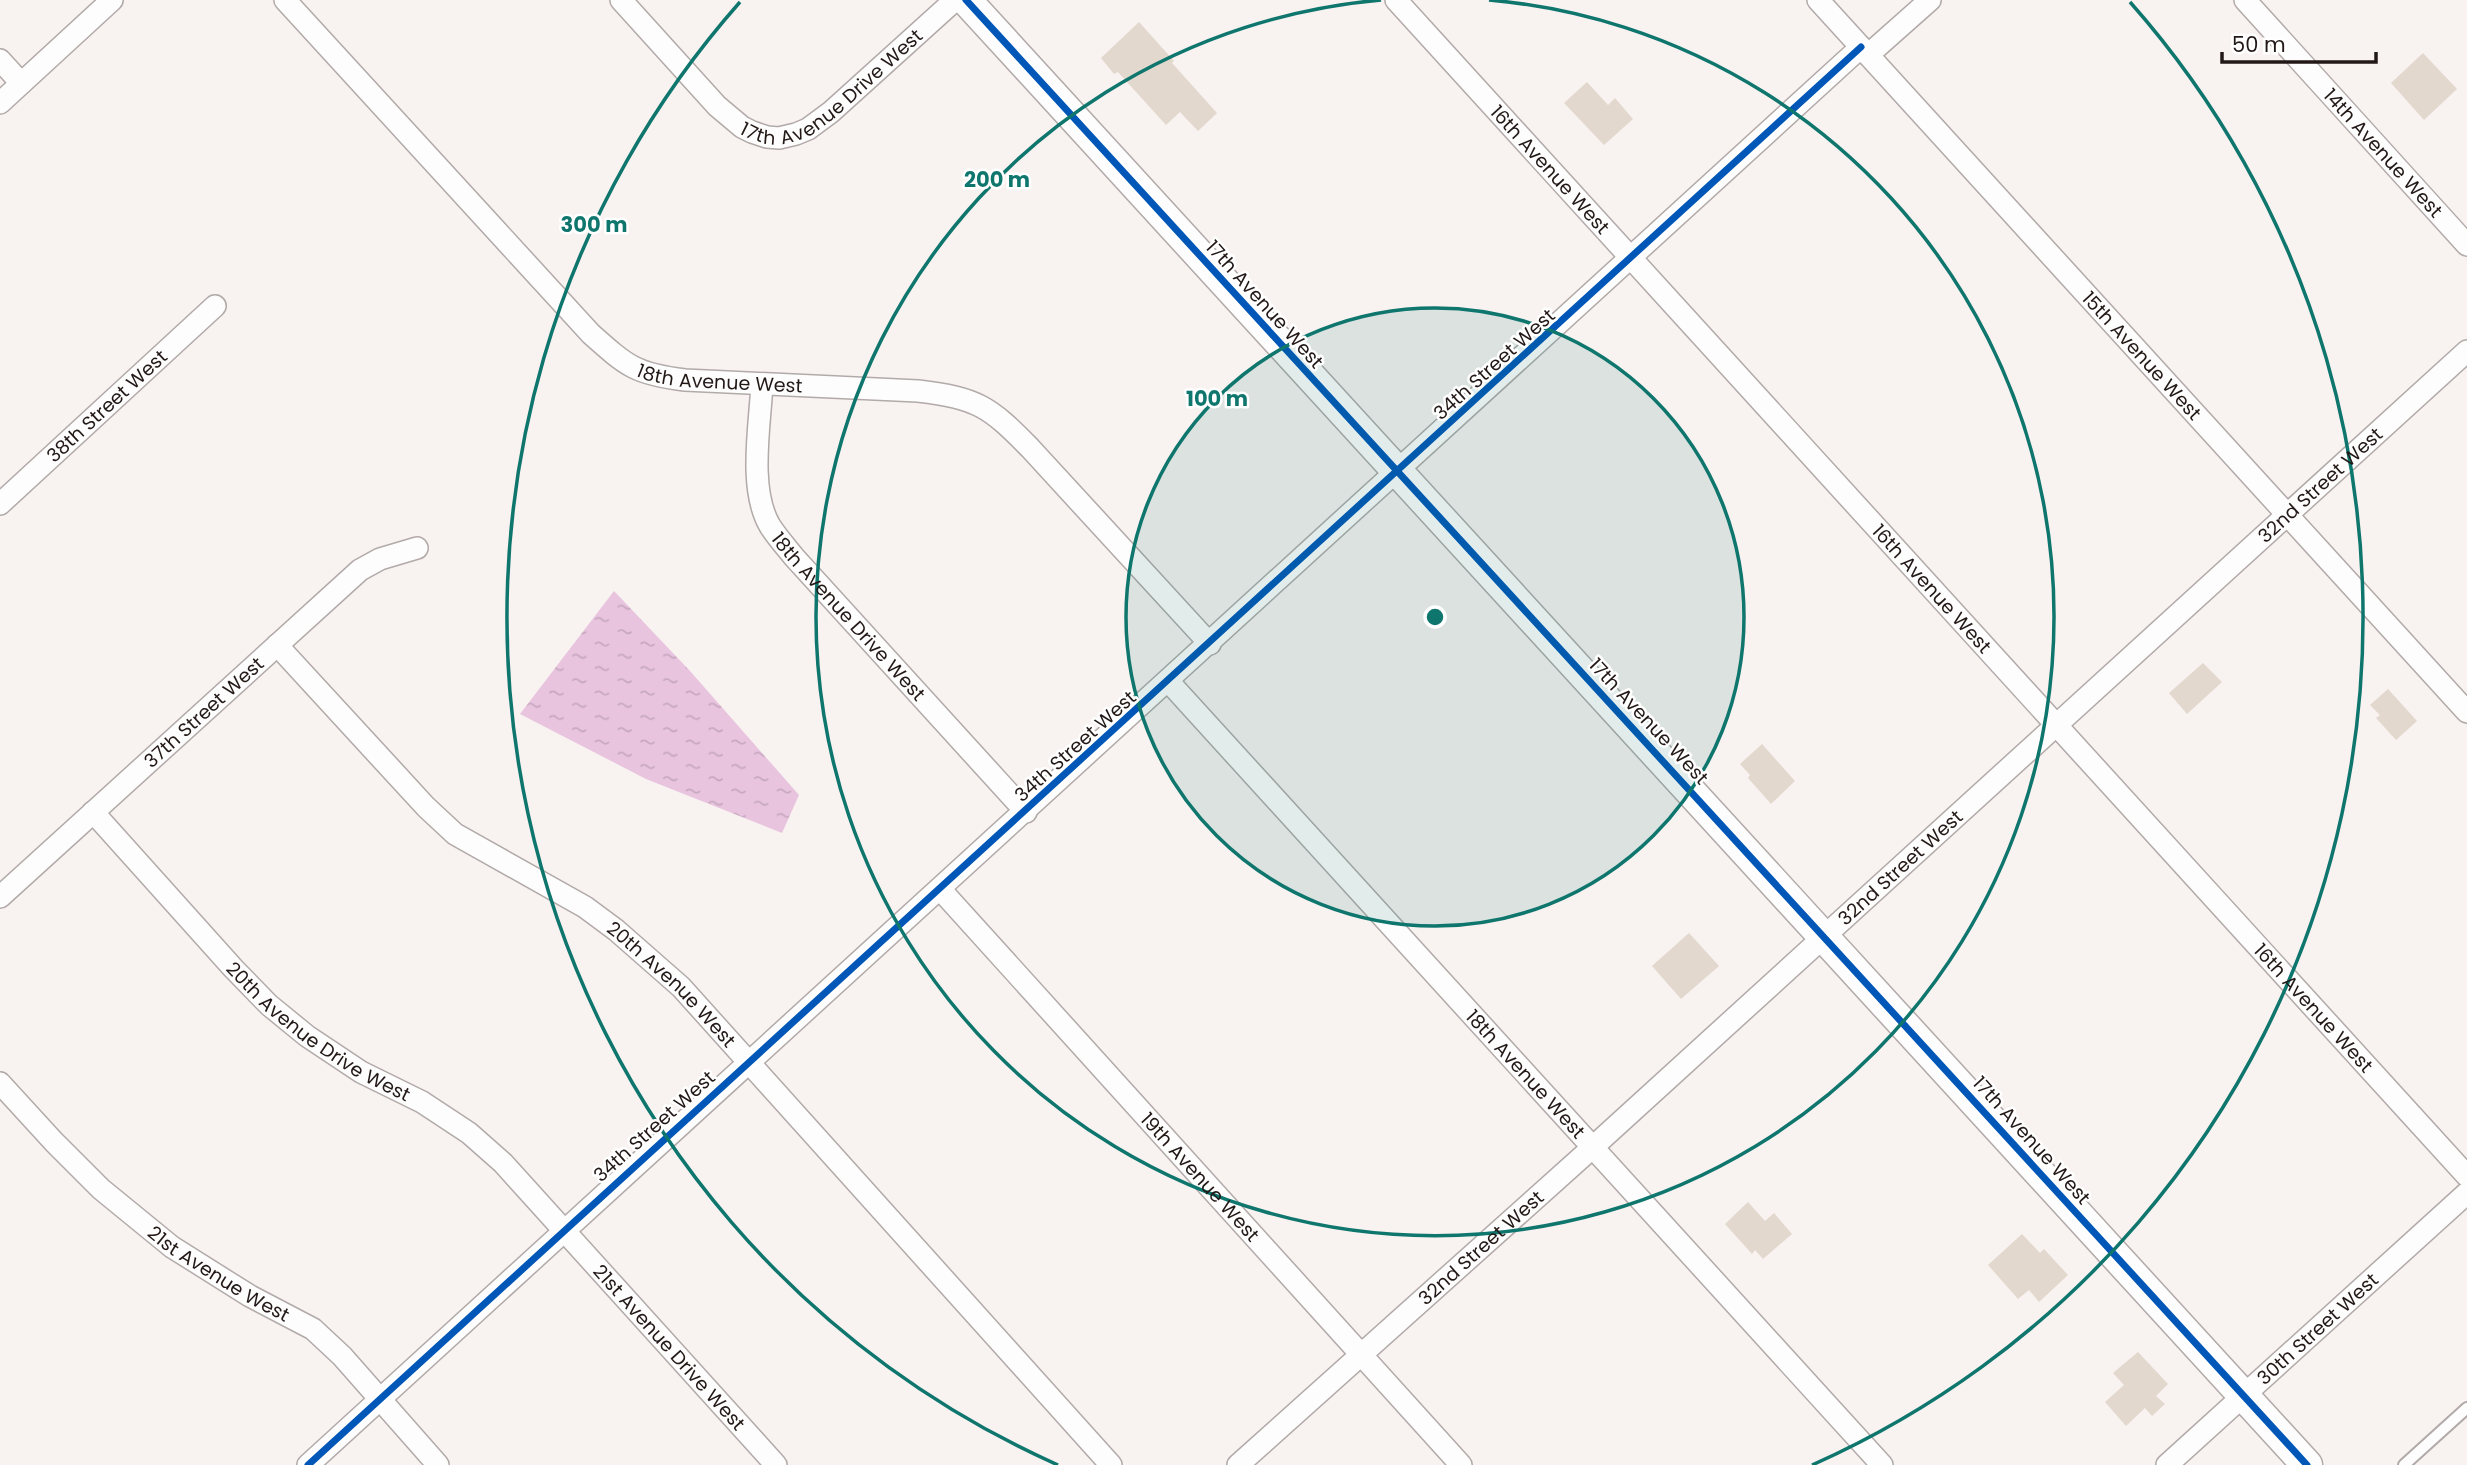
<svg xmlns="http://www.w3.org/2000/svg" width="2467" height="1465" viewBox="0 0 2467 1465" font-family="Poppins,sans-serif">
<defs>
<pattern id="water-ripples" width="26" height="14" patternUnits="userSpaceOnUse" patternTransform="scale(1.75)"><rect width="26" height="14" fill="#e8c4df"/><path d="M2 4q2-2 4 0t4 0M15 11q2-2 4 0t4 0" fill="none" stroke="#c7a8bf"/></pattern>
</defs>
<rect width="100%" height="100%" fill="#f8f2f0"/>
<path fill="url(#water-ripples)" d="M614 591 690 671 799 795 782 833 646 779 520 714Z"/>
<g fill="#e3d8ce">
<path d="M1139 22 1174 61 1172 63 1217 113 1198 131 1180 112 1166 125 1118 72 1114 74 1101 58Z"/>
<path d="M2423 53 2457 89 2424 120 2391 83Z"/>
<path d="M1587 82 1608 105 1615 98 1633 119 1604 145 1564 103Z"/>
<path d="M2203 663 2222 682 2187 714 2169 693Z"/>
<path d="M2388 689 2417 721 2396 740 2376 718 2380 715 2370 705Z"/>
<path d="M1762 744 1795 781 1771 804 1748 778 1750 775 1740 764Z"/>
<path d="M1689 933 1719 966 1681 999 1652 966Z"/>
<path d="M1748 1202 1765 1221 1774 1213 1792 1234 1763 1259 1755 1250 1752 1254 1725 1224Z"/>
<path d="M2022 1234 2040 1253 2044 1249 2068 1275 2039 1302 2029 1290 2018 1299 1988 1265Z"/>
<path d="M2138 1352 2168 1384 2156 1396 2165 1404 2152 1416 2145 1408 2126 1426 2105 1402 2124 1385 2113 1373Z"/>
</g>
<g fill="none" stroke-linecap="round" stroke-linejoin="round">
<defs>
<path id="lane" d="M2404 1465 2467 1408"/>
<g id="street">
<path id="s1" d="M285 0 591 334C628 367 636 374 685 380L918 391C977 398 989 406 1030 448L1210 644"/>
<path id="s2" d="M621 0 717 106 742 127 752 132 767 137 779 138 796 134 808 129 831 112 955 0"/>
<path id="s3" d="M1396 0 2467 1176"/>
<path id="s4" d="M1818 0 2467 712"/>
<path id="s5" d="M2245 0 2467 245"/>
<path d="M1868 55 1930 0"/>
<path d="M0 60 21 83"/>
<path d="M0 103 112 0"/>
<path id="s6" d="M762 384C760 425 748 489 770 526 777 537 786 547 794 557L1026 812"/>
<path id="s7" d="M0 504 215 306"/>
<path id="s8" d="M277 645 426 807 455 834 585 907 616 930 681 987 1111 1465"/>
<path id="s9" d="M1169 682 1882 1465"/>
<path id="s10" d="M93 812 233 968 269 1005 307 1036 361 1072 422 1102 469 1133 503 1163 776 1465"/>
<path id="s11" d="M940 889 1461 1465"/>
<path id="s12" d="M0 897 360 570 380 559 417 548"/>
<path id="s13" d="M0 1083 54 1142 101 1189 172 1247 250 1296 313 1329 342 1356 438 1465"/>
<path d="M308 1465C824 991 1346 523 1861 47"/>
<path id="s14" d="M1238 1465 1593 1147 2467 351"/>
<path id="s15" d="M2167 1465 2467 1193"/>
</g>
<path id="secondary" d="M966 0 2307 1465"/>
</defs>
<use href="#lane" stroke="#b1aaa8" stroke-width="14"/>
<use href="#street" stroke="#b1aaa8" stroke-width="24"/>
<use href="#secondary" stroke="#b1aaa8" stroke-width="33"/>
<use href="#lane" stroke="#fefdfd" stroke-width="10"/>
<use href="#street" stroke="#fefdfd" stroke-width="21"/>
<use href="#secondary" stroke="#fefdfd" stroke-width="30"/>
<defs>
<g id="cycleway">
<path d="M966 0 2307 1465"/>
<path d="M308 1465C824 991 1346 523 1861 47"/>
</g>
</defs>
<use href="#cycleway" stroke="#fff" stroke-width="11"/>
<use href="#cycleway" stroke="#0057b8" stroke-width="7"/>
</g>
<circle cx="1435" cy="617" r="309" fill="#0f766e" fill-opacity=".12"/>
<g fill="none" stroke="#0f766e" stroke-width="3.5">
<circle cx="1435" cy="617" r="309"/>
<path d="M1489 0A619 619 0 1 1 1381 0"/>
<path d="M1058 1465A928 928 0 0 1 740 2M2130 2A928 928 0 0 1 1812 1465"/>
</g>
<g text-anchor="middle" stroke-width="5" stroke-linejoin="round" paint-order="stroke">
<g font-size="19" fill="#221917" stroke="#fff">
<text dy="7" stroke="none"><textPath href="#s2" startOffset="284">17th Avenue Drive West</textPath></text>
<text dy="7" stroke="none"><textPath href="#s5" startOffset="206">14th Avenue West</textPath></text>
<text dy="7" stroke="none"><textPath href="#s3" startOffset="229">16th Avenue West</textPath></text>
<text transform="translate(1265 304) rotate(48)" y="7">17th Avenue West</text>
<text dy="7" stroke="none"><textPath href="#s4" startOffset="481">15th Avenue West</textPath></text>
<text transform="translate(1494 364) rotate(-42)" y="7">34th Street West</text>
<text dy="7" stroke="none"><textPath href="#s1" startOffset="595">18th Avenue West</textPath></text>
<text dy="7" stroke="none"><textPath href="#s7" startOffset="145">38th Street West</textPath></text>
<text dy="7" stroke="none"><textPath href="#s14" startOffset="1460">32nd Street West</textPath></text>
<text dy="7" stroke="none"><textPath href="#s3" startOffset="796">16th Avenue West</textPath></text>
<text dy="7" stroke="none"><textPath href="#s6" startOffset="264">18th Avenue Drive West</textPath></text>
<text dy="7" stroke="none"><textPath href="#s12" startOffset="275">37th Street West</textPath></text>
<text transform="translate(1649 721) rotate(47)" y="7">17th Avenue West</text>
<text transform="translate(1075 746) rotate(-42)" y="7">34th Street West</text>
<text dy="7" stroke="none"><textPath href="#s14" startOffset="892">32nd Street West</textPath></text>
<text dy="7" stroke="none"><textPath href="#s8" startOffset="525">20th Avenue West</textPath></text>
<text dy="7" stroke="none"><textPath href="#s3" startOffset="1363">16th Avenue West</textPath></text>
<text dy="7" stroke="none"><textPath href="#s10" startOffset="317">20th Avenue Drive West</textPath></text>
<text dy="7" stroke="none"><textPath href="#s9" startOffset="530">18th Avenue West</textPath></text>
<text transform="translate(654 1126) rotate(-42)" y="7">34th Street West</text>
<text transform="translate(2032 1140) rotate(48)" y="7">17th Avenue West</text>
<text dy="7" stroke="none"><textPath href="#s11" startOffset="388">19th Avenue West</textPath></text>
<text dy="7" stroke="none"><textPath href="#s14" startOffset="326">32nd Street West</textPath></text>
<text dy="7" stroke="none"><textPath href="#s13" startOffset="292">21st Avenue West</textPath></text>
<text dy="7" stroke="none"><textPath href="#s15" startOffset="203">30th Street West</textPath></text>
<text dy="7" stroke="none"><textPath href="#s10" startOffset="793">21st Avenue Drive West</textPath></text>
</g>
</g>
<circle cx="1435" cy="617" r="10" fill="#0f766e" stroke="#fff" stroke-width="3.5"/>
<g font-size="21" text-anchor="middle" font-weight="bold" fill="#0f766e" stroke="#fff" stroke-width="5" stroke-linejoin="round" paint-order="stroke">
<text x="997" y="187">200 m</text>
<text x="594" y="232">300 m</text>
<text x="1217" y="406">100 m</text>
</g>
<path d="M2222 52v10h154v-10" fill="none" stroke="#221917" stroke-width="3.5"/>
<text x="2232" y="52" font-size="21" fill="#221917" stroke="#ffffff" stroke-width="5" paint-order="stroke">50 m</text>
</svg>
